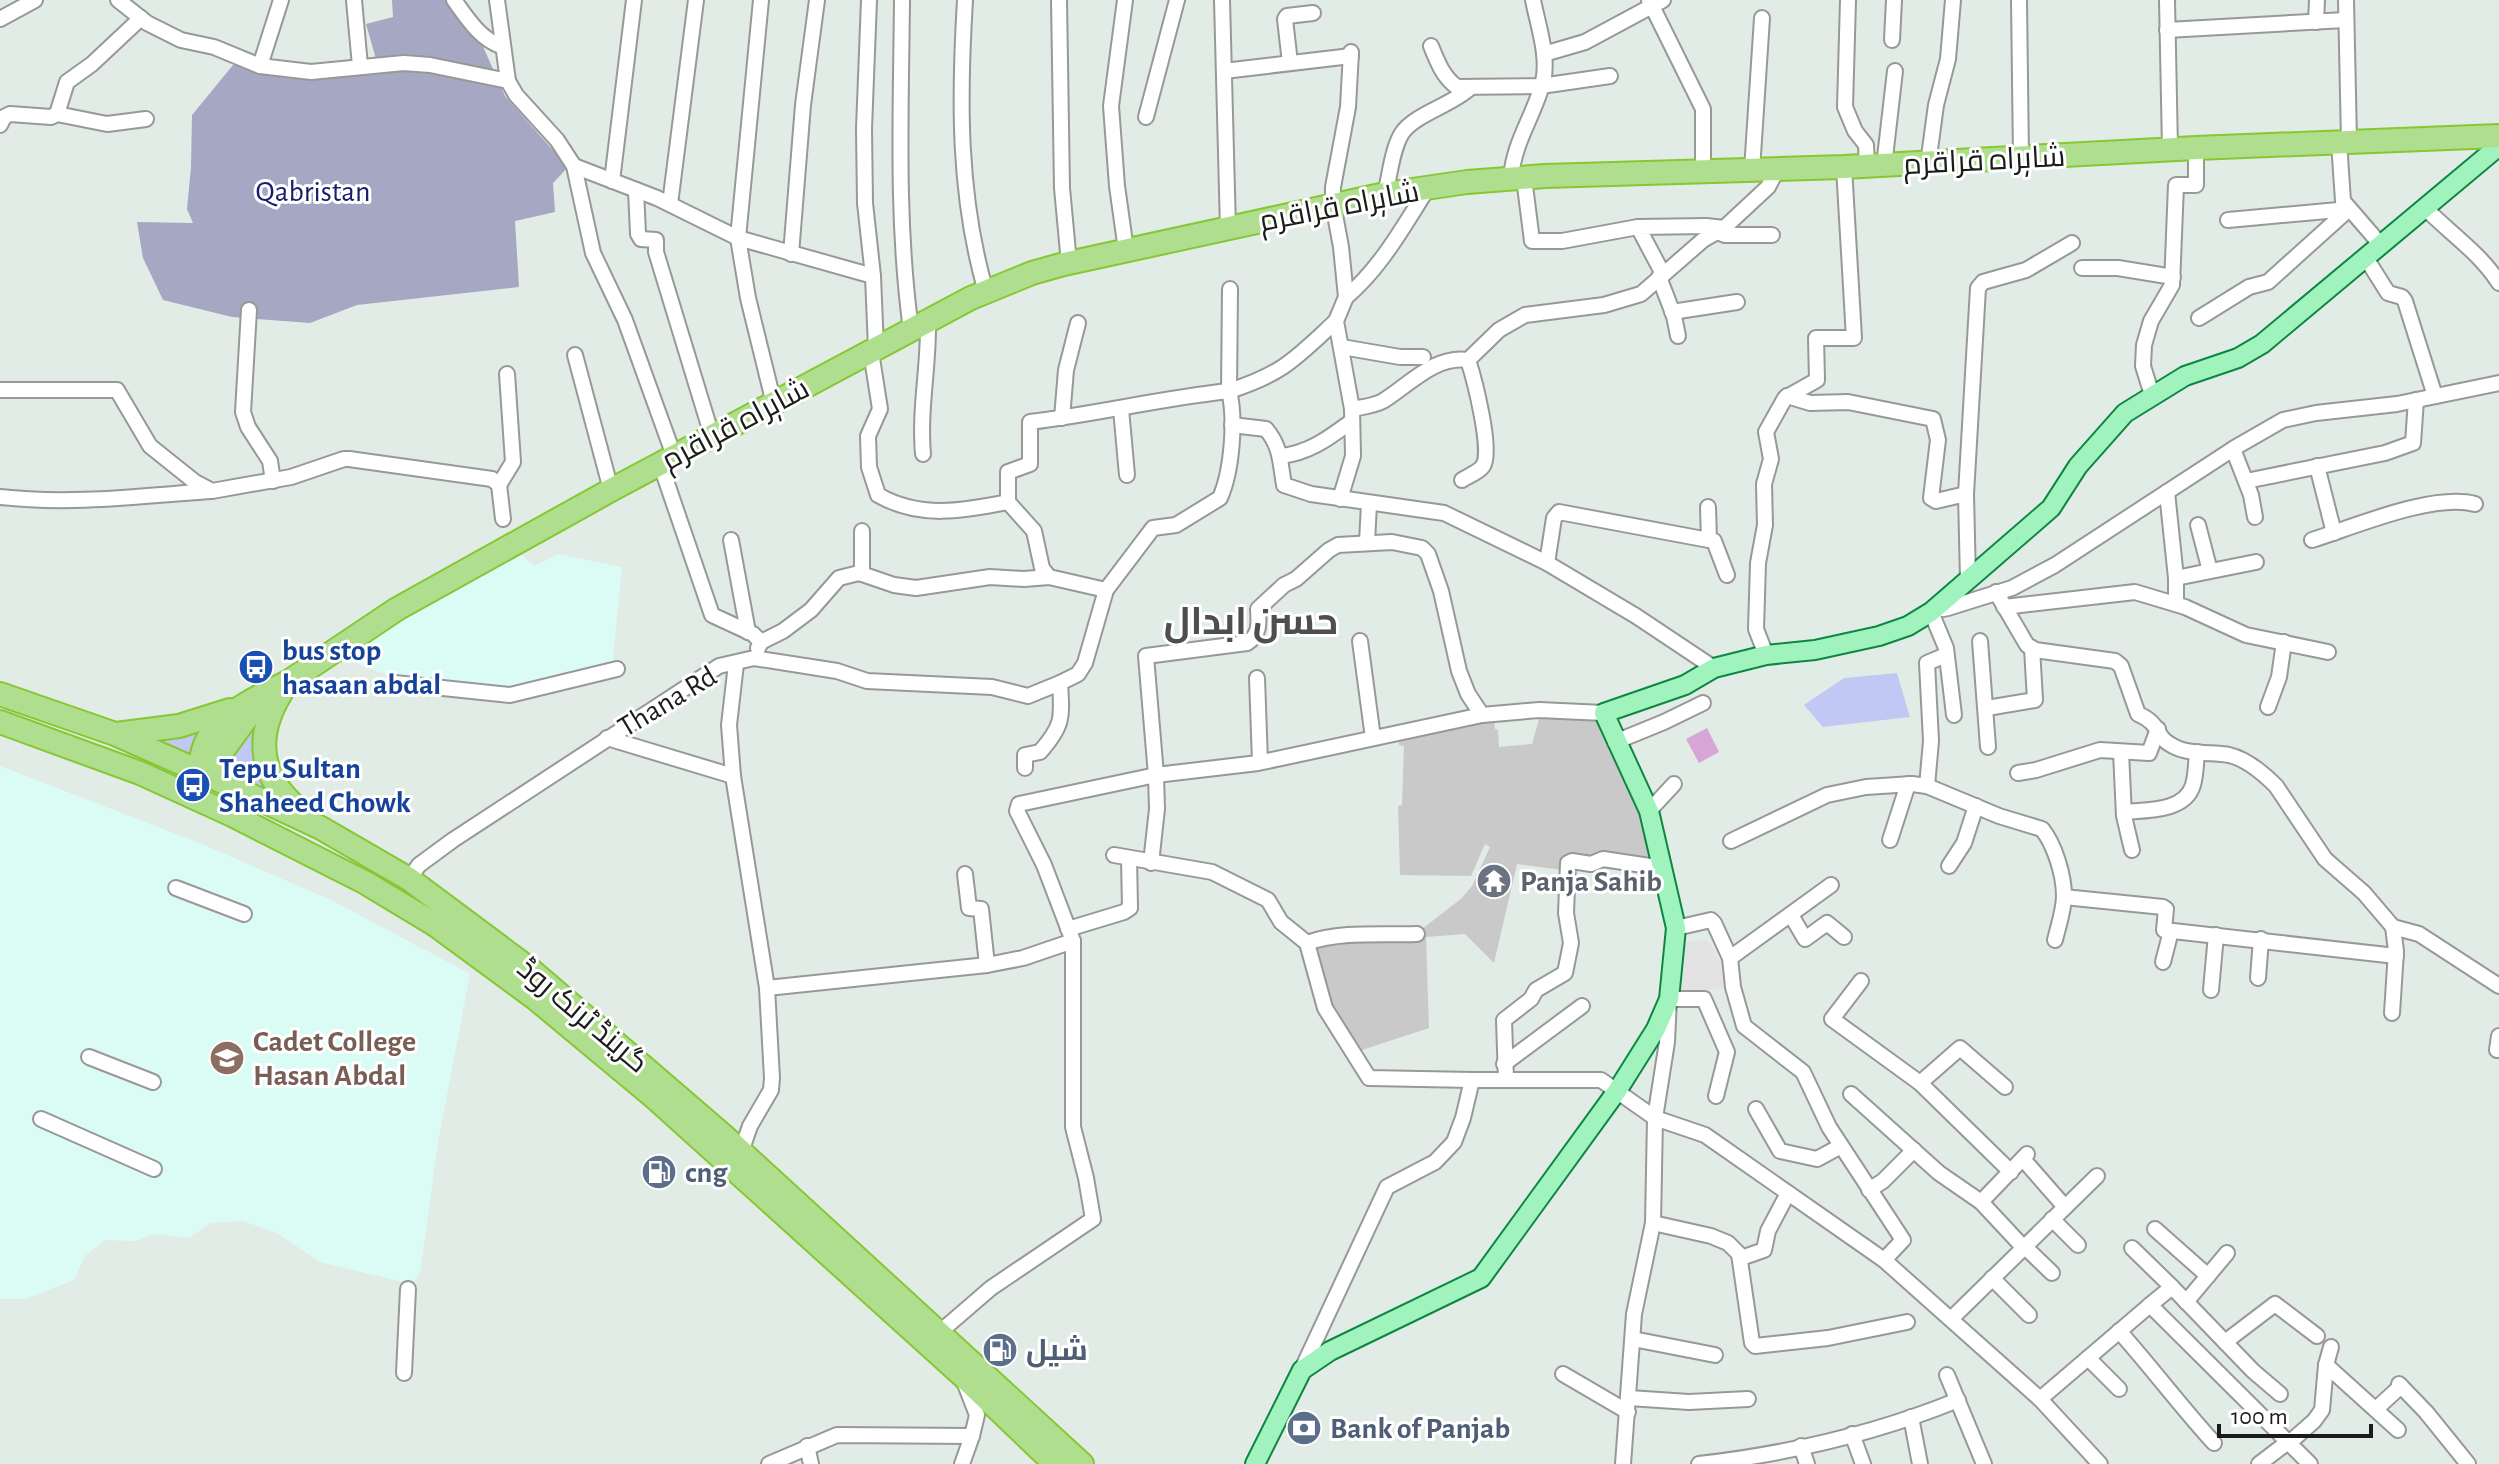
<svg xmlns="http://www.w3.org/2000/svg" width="2499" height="1464" viewBox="0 0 2499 1464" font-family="'Alegreya Sans',Cairo,sans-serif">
<rect width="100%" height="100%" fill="#e2ece6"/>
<g fill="#dbfcf5">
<path d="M520 553 534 566 558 554 622 567 612 667 505 691 401 680 340 657Z"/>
<path d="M0 766 202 844 335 902 470 974 438 1142 420 1274 411 1284 320 1262 277 1233 243 1221 210 1223 189 1238 154 1234 135 1241 105 1240 85 1256 74 1280 25 1299H0Z"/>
</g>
<path fill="#c9c9c9" d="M1541 712 1598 719 1631 779 1658 864 1592 861 1563 856 1562 870 1517 864 1494 963 1465 934 1426 937 1429 1028 1356 1052 1324 995 1317 948 1362 940 1401 938 1407 942 1421 939 1422 929 1462 898 1472 886 1490 847 1485 844 1471 876 1400 875 1398 806 1402 805 1404 746 1399 745V736L1494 719 1495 729 1498 730 1499 747 1532 744Z"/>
<path fill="#a5a7c3" d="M392 0H445L477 33 505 96 568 167 553 183 555 212 515 221 519 287 357 305 310 323 232 317 163 300 143 258 137 222 193 223 187 209 191 167 192 115 233 65 295 68 378 66 366 24 393 17Z"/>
<g fill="#c1c8f4">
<path d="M1897 673 1910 717 1823 727 1804 705 1844 678Z"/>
<path d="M266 708 276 797 218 769Z"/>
<path d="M207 725 190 755 144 736Z"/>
</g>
<path fill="#e3e3e3" d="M1708 940 1720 962 1725 988 1674 993 1679 942Z"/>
<path fill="#d7a5d6" d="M1707 728 1719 752 1699 763 1686 739Z"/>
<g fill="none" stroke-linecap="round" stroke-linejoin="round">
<defs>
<g id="minor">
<path d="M118 0 147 23 181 40 214 47 260 66"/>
<path d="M281 0 260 66 311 72 404 63 430 65 508 81"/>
<path d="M354 0 360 66"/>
<path d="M454 0C467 18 480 39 501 46"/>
<path d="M497 0 508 81 516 95 557 140 574 166 593 253 625 320 674 456"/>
<path d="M761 0 738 238 748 298 774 404"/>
<path d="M869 0 864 129 865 203 873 276 876 349"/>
<path d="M902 0C901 110 896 220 911 330"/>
<path d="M965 0C959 99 958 196 986 292"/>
<path d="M1059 0 1062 188 1069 263"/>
<path d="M1125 0 1111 106 1117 186 1126 250"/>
<path d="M1222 0 1228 229"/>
<path d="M1649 0 1703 109V172"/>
<path d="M1848 0 1845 107 1855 131 1866 145 1867 166"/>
<path d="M2019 0 2021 157"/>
<path d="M2167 0 2170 149"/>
<path d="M2346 0 2349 141"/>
<path d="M0 19 35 0"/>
<path d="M2316 22 2317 0"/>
<path d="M2167 30 2345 20"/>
<path d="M1892 40 1894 0"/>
<path d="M1431 46C1437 61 1443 77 1457 87L1541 86 1610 76"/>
<path d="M1351 52 1348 107 1333 187V204L1341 247 1346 297 1336 321 1352 409"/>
<path d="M1544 54 1585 42 1663 0"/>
<path d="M1290 63 1285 19 1287 16 1313 13"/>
<path d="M1224 71 1351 56"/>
<path d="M57 114 67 82 92 64 141 18"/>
<path d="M1146 117 1177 0"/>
<path d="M0 125 4 117 10 114 51 117 57 114 107 124 146 119"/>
<path d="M2339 142 2343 201 2381 245"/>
<path d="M1928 164 1936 105 1948 59 1953 0"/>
<path d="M574 166 657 198 738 238 873 276"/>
<path d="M1884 166 1895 71"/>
<path d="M1752 170 1762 18"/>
<path d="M1524 178 1532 241H1562L1638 227"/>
<path d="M1511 179C1513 143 1534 116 1543 82 1549 56 1538 26 1533 0"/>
<path d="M612 181 634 0"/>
<path d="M636 190 638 234 641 239 656 240V252L712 436"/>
<path d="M1385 194C1390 175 1392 149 1402 133 1415 114 1452 105 1470 88"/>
<path d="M670 204 696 0"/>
<path d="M2425 208C2450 233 2481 254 2499 283"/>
<path d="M1717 232 1725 235H1772"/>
<path d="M791 254 803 105 817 0"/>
<path d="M2366 258 2388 293 2402 297 2405 301 2435 396"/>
<path d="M2082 268H2118L2173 277"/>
<path d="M1663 274 1638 227 1706 226 1724 228"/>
<path d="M1659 277 1674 316 1678 336"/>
<path d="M1346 297C1381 268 1404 225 1428 188"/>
<path d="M249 310 243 412 248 427 270 461 273 481"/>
<path d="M1672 312 1737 302"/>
<path d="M2199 318 2249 287 2268 282 2349 209 2228 220"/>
<path d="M1342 347 1400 357H1423"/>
<path d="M871 352 880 409 868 436 869 467 878 495C920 519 962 511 1008 502L1034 531 1042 568 1049 577"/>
<path d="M575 355 611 490"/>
<path d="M1468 360 1499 330 1525 315 1604 305 1641 294 1703 240 1724 228 1768 187 1777 170"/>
<path d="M0 390H117L150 446 195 482 212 491 291 477 344 459H349L492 479 499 485 503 519"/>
<path d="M2152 395 2143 366 2144 345 2151 321 2172 285 2176 185H2196V148"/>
<path d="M1787 396 1810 403 1848 402 1933 419 1938 440 1931 498 1936 501 1966 494"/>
<path d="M1121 409 1127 475"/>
<path d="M1062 418 1066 370 1078 323"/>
<path d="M1232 425 1266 429C1281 447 1280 462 1284 485L1311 494 1444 513 1547 563 1636 616 1714 668"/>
<path d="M2233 449 2251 495 2255 517"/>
<path d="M923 454C919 409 929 366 928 321"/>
<path d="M1281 456C1310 453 1330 437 1352 421"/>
<path d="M660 463 712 615 753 634 761 642 758 648"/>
<path d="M2317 466 2334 533"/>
<path d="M1462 480C1468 476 1479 472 1483 466 1493 451 1474 378 1468 360"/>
<path d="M2246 481 2385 453 2413 443 2416 400"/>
<path d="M499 485 513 462 507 374"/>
<path d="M2167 492 2176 578V604"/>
<path d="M0 497C70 505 141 496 211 491"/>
<path d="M1340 499 1353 456 1352 409C1362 407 1374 406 1383 401 1409 385 1435 355 1468 360"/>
<path d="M1008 502V472L1030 464V422C1097 414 1162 398 1229 391L1230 289"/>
<path d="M1708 507 1709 540"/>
<path d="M2198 525 2210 571 2176 578 2256 562"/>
<path d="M731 540 748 632"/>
<path d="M2312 540C2356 526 2433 493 2475 504"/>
<path d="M1367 542 1369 504"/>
<path d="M1547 563 1554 518 1559 512 1714 541 1727 575"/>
<path d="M862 574V531"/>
<path d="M1968 580 1966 494 1978 288 1983 282 2026 270 2072 243"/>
<path d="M1996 592 2027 645 2035 650 2115 661 2121 666 2138 714C2163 725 2153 736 2173 746 2189 755 2211 752 2229 755 2247 759 2263 773 2276 786L2325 859 2364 893 2393 927 2419 934 2499 986"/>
<path d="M2004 607 2135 592 2185 607 2246 635 2328 652"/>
<path d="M1932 611 1948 608 2012 588 2055 565 2236 447 2283 420 2316 413 2397 404 2499 383"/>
<path d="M1931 612 1946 648 1954 715"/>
<path d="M1360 641 1373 738"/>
<path d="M1980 641 1988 747"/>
<path d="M761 642 783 631 811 610 839 578 859 573 894 585 916 588 990 577 1024 579 1049 577 1106 590"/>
<path d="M1766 655 1756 629 1758 563 1765 525 1764 484 1771 459 1766 432 1785 398 1817 380 1816 338H1854L1844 167"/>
<path d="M736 664 729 725 733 776 767 988 772 1078 771 1090 750 1126 741 1152"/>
<path d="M1257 678 1260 762"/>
<path d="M395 683 510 695 617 669"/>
<path d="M2268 707 2279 677 2284 642"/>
<path d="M1987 708 2035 700 2032 648"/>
<path d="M607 738 733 776"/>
<path d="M1615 742 1664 722 1703 703"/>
<path d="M2121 752 2124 816 2132 850"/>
<path d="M1025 768V755L1040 752C1064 725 1062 717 1060 683L1078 674 1085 663 1106 590 1153 528 1176 525 1220 498C1232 471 1236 419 1229 391 1283 374 1296 358 1336 321"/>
<path d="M2018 773 2036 770 2100 750 2149 753 2158 729"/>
<path d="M1927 786 1931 741 1927 663 1946 655"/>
<path d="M1649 811 1674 784"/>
<path d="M2124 812C2146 810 2185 812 2193 785 2196 775 2196 762 2197 752"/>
<path d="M1890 840 1908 784"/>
<path d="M1731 841 1827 795 1866 787 1912 784 1927 786 1999 816 2042 829C2055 845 2064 876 2064 896 2064 910 2058 927 2055 940"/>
<path d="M1114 855 1212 872 1268 900 1281 922 1307 943 1325 1008 1369 1078 1472 1080"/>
<path d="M1151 863 1157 809 1156 775 1146 656 1247 643C1260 635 1259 623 1258 609L1284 585 1296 579 1329 550 1338 545 1392 542 1422 548 1428 554 1441 591 1459 671 1468 694 1482 715"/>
<path d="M1949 866 1964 843 1976 806"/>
<path d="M965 874 969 908 981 909 987 965"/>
<path d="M409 879 419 865 453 840 719 666 754 658 837 671 867 681 992 687 1028 696 1060 683"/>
<path d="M176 888 244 914"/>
<path d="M2064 897 2163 907 2166 909 2164 930 2396 956"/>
<path d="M1791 915 1805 939 1827 923 1844 937"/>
<path d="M1676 928 1711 920 1714 923 1730 958 1733 987 1744 1026 1803 1072 1829 1127 1903 1240 1884 1260"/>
<path d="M1068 929 1124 912 1130 908 1129 858"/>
<path d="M1307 943C1340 931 1382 935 1417 934"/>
<path d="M1730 958 1831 885"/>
<path d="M2163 962 2171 931"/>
<path d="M2258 978 2261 939"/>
<path d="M1861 981 1832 1019 1920 1083 2011 1172"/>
<path d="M767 988 987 965 1023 958 1073 941"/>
<path d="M2211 990 2216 935"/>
<path d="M2392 1013 2396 951 2393 927"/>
<path d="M2497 1050 2499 1036"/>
<path d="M89 1057 153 1082"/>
<path d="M1504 1064 1582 1006"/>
<path d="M1506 1080 1504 1020 1531 999 1536 990 1565 973 1571 943 1566 913 1568 863 1572 861 1591 864 1603 859 1663 868"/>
<path d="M1920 1083 1960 1048 2005 1087"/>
<path d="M1851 1094 1939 1173 1981 1202 2023 1247"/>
<path d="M1756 1109 1780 1151 1817 1159 1841 1146"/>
<path d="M41 1119 154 1169"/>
<path d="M2023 1159 2065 1207"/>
<path d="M1869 1190 1883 1181 1914 1150"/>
<path d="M1981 1202 2027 1154"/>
<path d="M2052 1219 2078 1245"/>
<path d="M1653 1223 1711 1236 1728 1243 1739 1254 1752 1343 1755 1346 1828 1338 1907 1322"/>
<path d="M2155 1229 2208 1276"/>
<path d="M2024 1246 2052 1273"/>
<path d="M2132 1248 2172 1287"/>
<path d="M1741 1258 1764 1250 1768 1231 1788 1193"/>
<path d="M1992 1278 2029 1315"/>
<path d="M2186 1302 2227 1253"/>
<path d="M2150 1305 2172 1287 2253 1371 2280 1394"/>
<path d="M1951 1319 2097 1176"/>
<path d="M2119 1331C2152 1368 2181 1407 2214 1443"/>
<path d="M940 1332 991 1288 1093 1219 1086 1178 1073 1127V941L1044 865 1017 811 1019 804 1156 775 1258 763 1482 715 1539 710 1604 713"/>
<path d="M1633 1339 1715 1355"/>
<path d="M2225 1342 2275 1304 2317 1336"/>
<path d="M2088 1358 2119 1389"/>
<path d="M2326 1365 2331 1347"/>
<path d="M1302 1369 1387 1187 1435 1162 1454 1142 1463 1118 1472 1080H1601L1655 1118 1705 1135 1884 1260 2040 1399 2150 1305 2310 1464"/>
<path d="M404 1373 408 1289"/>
<path d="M1563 1374 1628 1412"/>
<path d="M1947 1375 1984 1464"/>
<path d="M2399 1384 2426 1412 2468 1464"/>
<path d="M1629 1398 1689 1402 1748 1399"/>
<path d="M2040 1399 2100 1464"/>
<path d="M2376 1409 2401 1386"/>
<path d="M1911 1417 1920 1464"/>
<path d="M1852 1434 1863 1464"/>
<path d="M2289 1443 2314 1421 2322 1410 2326 1365 2398 1430"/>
<path d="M807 1446 811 1464"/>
<path d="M1801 1446 1807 1464"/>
<path d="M769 1464 837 1435 972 1436 977 1415 965 1384"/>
<path d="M962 1464 972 1436"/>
<path d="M1623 1464 1634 1314 1653 1223 1655 1118 1667 1042 1669 999H1704L1727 1052 1716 1096"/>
<path d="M1699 1464C1786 1454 1877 1433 1958 1400"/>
<path d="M2259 1464 2288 1442"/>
</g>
<path id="major" d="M1255 1464 1302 1370 1330 1351 1481 1278 1617 1091 1656 1029 1669 999 1676 928 1649 811 1604 713 1685 685 1714 668 1766 655 1815 650 1879 636 1908 626 1931 612 2051 508 2078 466 2125 413 2185 376 2238 358 2262 344 2499 146"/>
<g id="highway">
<path d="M288 682C252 700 196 723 201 772L213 764 251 712 288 682 397 609 611 490 971 298 1032 273 1064 264 1385 194 1467 182 1545 176 1844 167 2196 148 2499 136"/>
<path d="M281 693C253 739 260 779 303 813"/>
<path d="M0 694 115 734 201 772 321 828 409 879 531 970 724 1136 1082 1464"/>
<path d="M0 722 140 773 232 815 366 883 434 924 536 999 655 1098 962 1375 1055 1464"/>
<path d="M116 734 179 726 230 710"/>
</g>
</defs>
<use href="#minor" stroke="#989898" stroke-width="18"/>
<use href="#major" stroke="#0c8743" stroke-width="22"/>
<use href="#highway" stroke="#86c732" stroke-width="26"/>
<use href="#minor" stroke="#fff" stroke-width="14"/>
<use href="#major" stroke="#a0f3bd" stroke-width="18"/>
<use href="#highway" stroke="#afde8f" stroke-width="22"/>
</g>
<defs>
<symbol id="bus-disc" viewBox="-11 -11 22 22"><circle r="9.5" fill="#1a4fb4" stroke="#fff"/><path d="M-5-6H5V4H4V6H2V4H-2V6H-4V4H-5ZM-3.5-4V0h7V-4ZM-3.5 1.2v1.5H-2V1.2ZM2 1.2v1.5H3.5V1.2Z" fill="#fff"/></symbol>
<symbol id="temple-disc" viewBox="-11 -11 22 22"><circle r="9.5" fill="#6b7280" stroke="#fff"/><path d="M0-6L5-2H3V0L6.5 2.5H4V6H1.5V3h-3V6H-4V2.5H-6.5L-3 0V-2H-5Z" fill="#fff"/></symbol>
<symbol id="university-disc" viewBox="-11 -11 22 22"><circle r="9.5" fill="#8d6e63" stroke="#fff"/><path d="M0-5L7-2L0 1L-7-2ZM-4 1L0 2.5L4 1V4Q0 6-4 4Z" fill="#fff"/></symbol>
<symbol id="fuel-disc" viewBox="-11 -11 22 22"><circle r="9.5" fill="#5c6f8a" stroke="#fff"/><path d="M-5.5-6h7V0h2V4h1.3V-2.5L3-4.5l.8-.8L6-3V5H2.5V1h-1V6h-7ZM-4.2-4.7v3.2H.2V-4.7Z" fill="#fff"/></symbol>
<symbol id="bank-disc" viewBox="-11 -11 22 22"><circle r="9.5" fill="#5c6f8a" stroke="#fff"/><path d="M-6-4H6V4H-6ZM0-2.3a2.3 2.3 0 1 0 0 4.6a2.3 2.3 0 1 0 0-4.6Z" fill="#fff"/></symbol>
</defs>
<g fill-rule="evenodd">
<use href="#bus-disc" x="236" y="647" width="40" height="40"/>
<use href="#bus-disc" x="173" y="765" width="40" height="40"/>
<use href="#temple-disc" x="1474" y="861" width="40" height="40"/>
<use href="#university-disc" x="207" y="1038" width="40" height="40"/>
<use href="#fuel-disc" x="639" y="1152" width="40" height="40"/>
<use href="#fuel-disc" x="980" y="1330" width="40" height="40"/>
<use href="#bank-disc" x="1284" y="1408" width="40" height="40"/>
</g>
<g text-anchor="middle" stroke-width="6" stroke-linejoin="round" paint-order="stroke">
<g font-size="30" fill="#1b1b1b" stroke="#fff">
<text transform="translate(1984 160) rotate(-3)" y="10">شاہراہ قراقرم</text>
<text transform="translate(1339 206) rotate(-11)" y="10">شاہراہ قراقرم</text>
<text transform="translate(735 424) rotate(-28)" y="10">شاہراہ قراقرم</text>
<text transform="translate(667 701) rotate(-31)" y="10">Thana Rd</text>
<text transform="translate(583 1015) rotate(40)" y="10">گرینڈ ٹرنک روڈ</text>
</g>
<g font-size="30" fill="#14206f" stroke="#fff">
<text x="313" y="201">Qabristan</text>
</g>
<g font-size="30" font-weight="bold" fill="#164399" stroke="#fff" text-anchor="start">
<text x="282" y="660">bus stop<tspan x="282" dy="34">hasaan abdal</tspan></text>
<text x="219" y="778">Tepu Sultan<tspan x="219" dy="34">Shaheed Chowk</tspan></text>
</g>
<g font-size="30" font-weight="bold" fill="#5b616d" stroke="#fff" text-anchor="start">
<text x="1520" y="891">Panja Sahib</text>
</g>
<g font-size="30" font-weight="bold" fill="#785e54" stroke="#fff" text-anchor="start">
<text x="253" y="1051">Cadet College<tspan x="253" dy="34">Hasan Abdal</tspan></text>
</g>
<g font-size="30" font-weight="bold" fill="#4e5e75" stroke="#fff" text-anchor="start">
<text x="685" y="1182">cng</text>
<text x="1026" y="1360">شیل</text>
<text x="1330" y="1438">Bank of Panjab</text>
</g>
<g font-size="38" font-weight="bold" fill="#4e4e4e" stroke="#fff">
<text x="1251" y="634">حسن ابدال</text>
</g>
</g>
<path d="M2219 1424v12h152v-12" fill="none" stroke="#1b1b1b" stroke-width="4"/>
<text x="2231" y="1424" font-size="24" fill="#1b1b1b" stroke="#ffffff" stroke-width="6" paint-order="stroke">100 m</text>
</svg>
